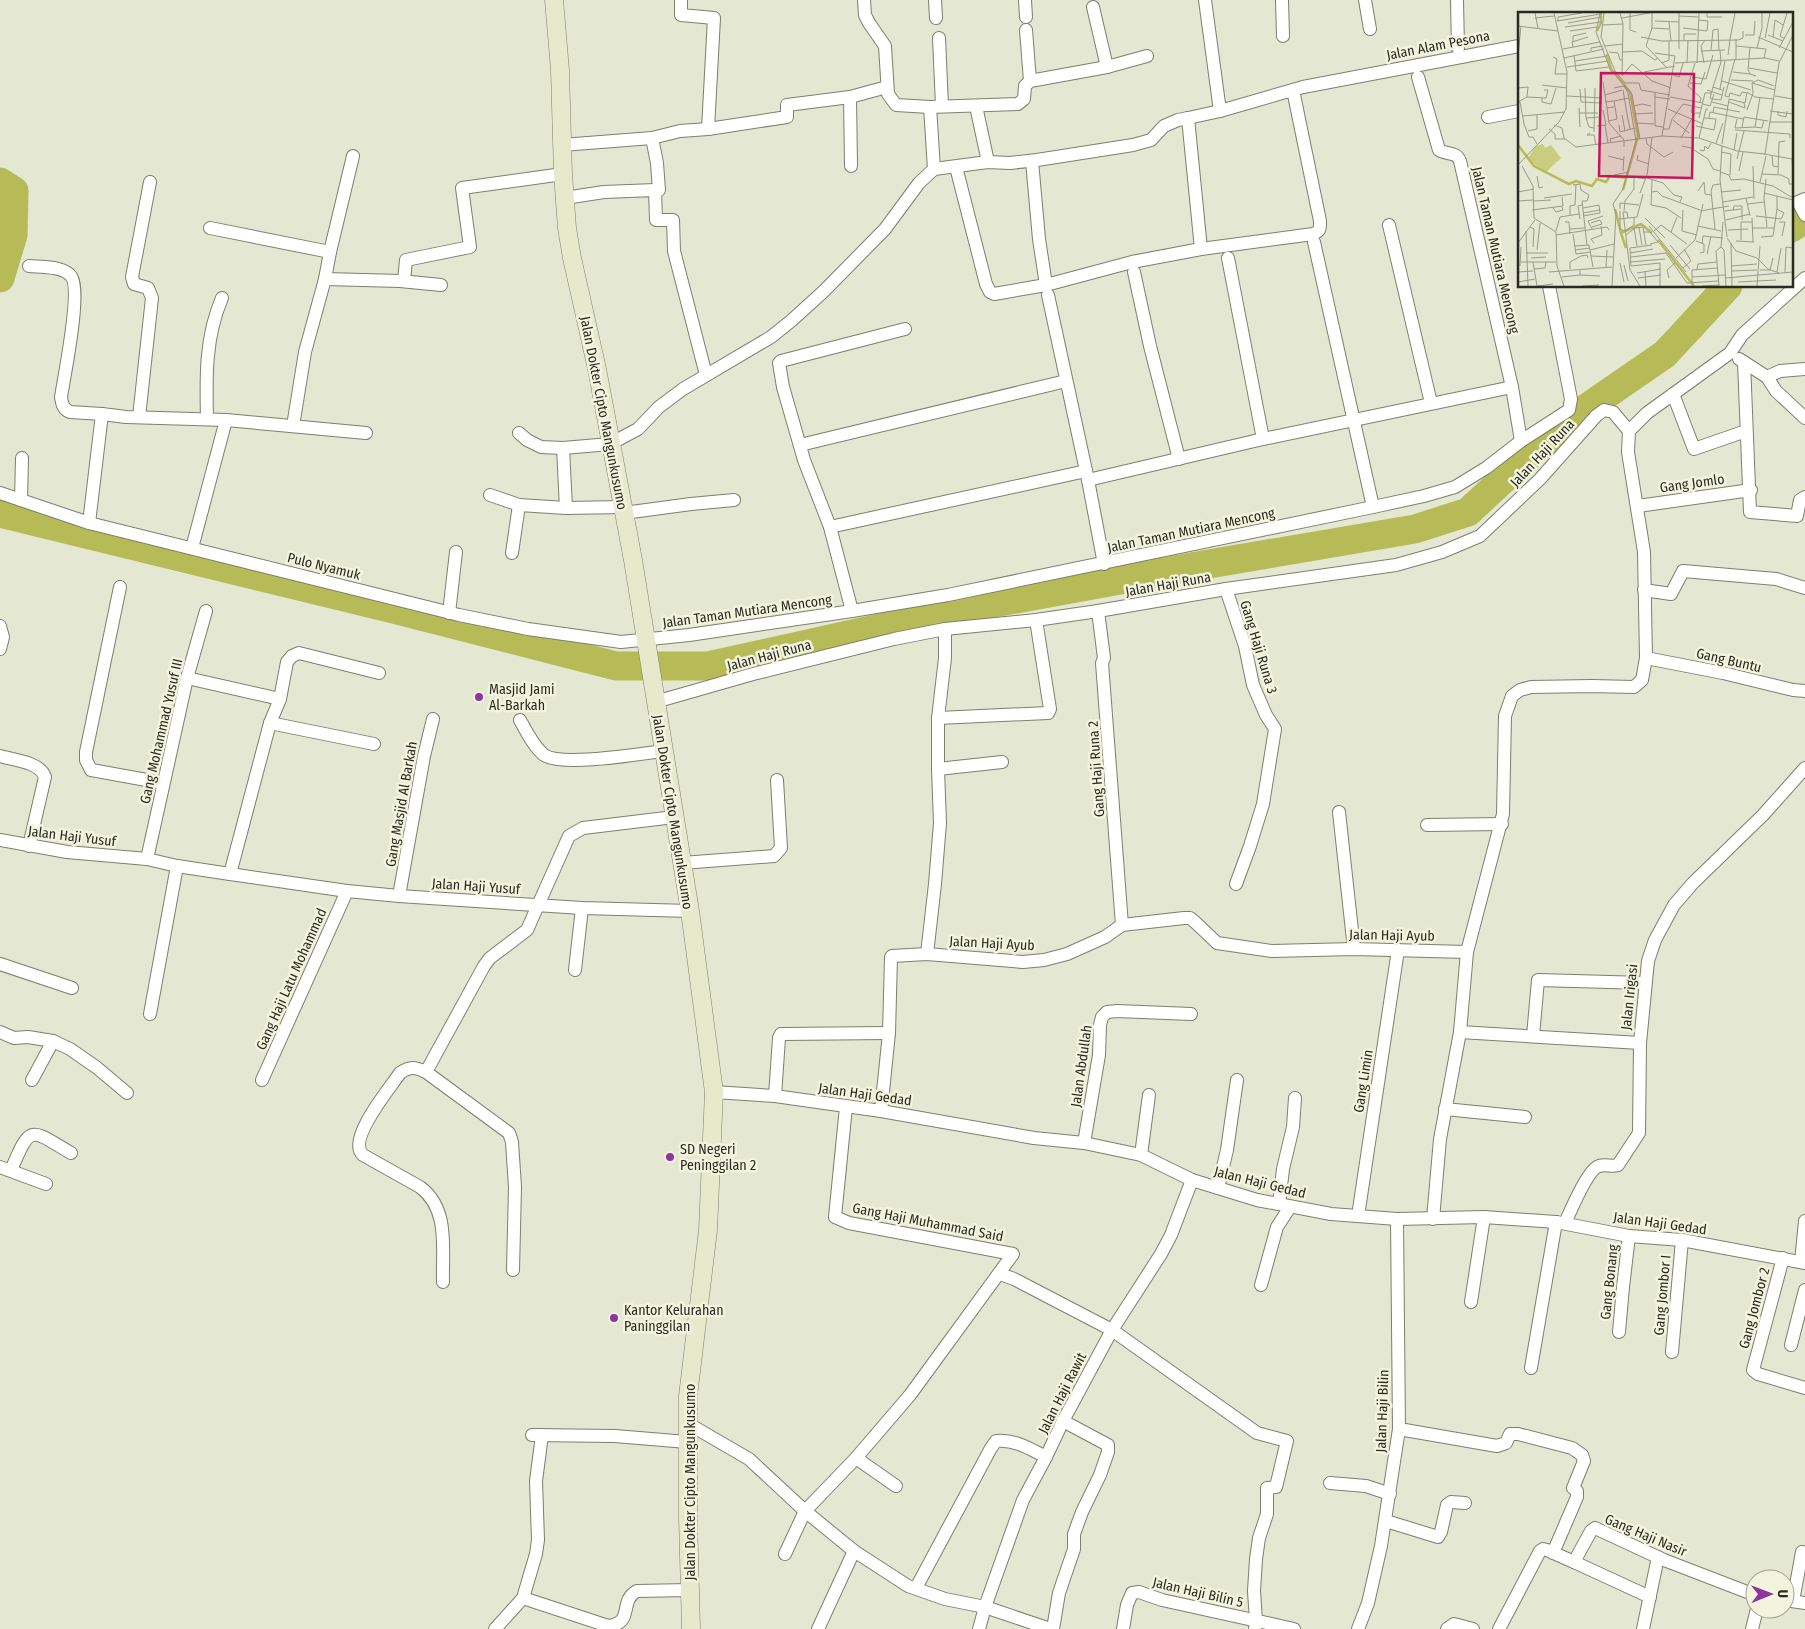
<svg xmlns="http://www.w3.org/2000/svg" width="1805" height="1629" viewBox="0 0 1805 1629" font-family="'Fira Sans Condensed',sans-serif">
<rect width="100%" height="100%" fill="#e4e7d1"/>
<g fill="none" stroke-linecap="round" stroke-linejoin="round">
<g stroke="#b6bb57" stroke-width="29">
<path d="M0 182 14 191 13 235 0 278"/>
<path d="M1791 228 1805 219"/>
<path d="M0 513 393 609 616 666H708L988 604 1191 567 1415 529 1468 512 1562 425 1665 354 1728 286"/>
</g>
<defs>
<g id="street">
<path d="M681 0V15L714 18 708 129"/>
<path d="M864 0 865 15 869 23 885 46 888 94 896 105 930 107 1018 104 1024 99 1025 86 1030 81 1107 67 1147 56"/>
<path d="M935 0 936 18"/>
<path d="M1025 0 1026 17"/>
<path d="M1205 0 1220 111"/>
<path d="M1282 0 1283 36"/>
<path d="M1365 0 1370 29"/>
<path d="M1457 0 1458 48"/>
<path d="M1093 7 1107 67"/>
<path d="M1026 30 1030 81"/>
<path d="M939 38 942 106"/>
<path d="M1418 77 1439 150C1447 155 1456 151 1460 161L1512 387 1521 441"/>
<path d="M850 97 851 166"/>
<path d="M976 106 988 162"/>
<path d="M930 107 934 169"/>
<path d="M1488 117 1519 111"/>
<path d="M1188 118 1220 111 1303 87 1519 46"/>
<path d="M652 138 657 163 659 190H655"/>
<path d="M562 145 652 138 680 131 708 129 787 117V105L850 97 887 87"/>
<path d="M1032 161 1039 239 1046 285"/>
<path d="M956 167 986 284 990 292 994 294 1046 285 1132 262 1201 249 1313 234C1321 231 1320 228 1320 221L1293 90"/>
<path d="M565 198 604 192 655 190 656 220H673L674 251 706 375"/>
<path d="M1805 199 1798 202 1805 215"/>
<path d="M1389 225 1431 403"/>
<path d="M210 228 330 252"/>
<path d="M1314 242 1373 507"/>
<path d="M1228 258 1263 439"/>
<path d="M29 266C41 267 61 266 70 275 83 286 64 377 61 397 62 404 63 409 70 412L102 414 89 523"/>
<path d="M1134 272 1150 346 1179 459"/>
<path d="M325 279 400 281 441 285"/>
<path d="M404 281 406 260 470 247 462 188 563 174"/>
<path d="M1048 295 1088 480 1104 564"/>
<path d="M1739 359 1767 377 1776 391 1805 418"/>
<path d="M1744 362 1750 512 1797 516 1800 500 1805 497"/>
<path d="M1767 377 1780 371 1805 369"/>
<path d="M1673 394 1694 449 1746 431"/>
<path d="M102 414 126 417 226 420 366 433"/>
<path d="M139 417 152 298 148 288 134 284 132 277 150 182"/>
<path d="M207 419C206 378 205 337 222 298"/>
<path d="M293 426 305 352 325 279 330 252 353 156"/>
<path d="M519 433 527 440 541 447 563 448 610 444 638 429 659 407 683 389 771 337 791 321 824 291 885 229 919 183 934 169 988 162 1010 163 1037 160 1133 145 1151 140 1164 126 1178 120 1188 118 1201 249"/>
<path d="M800 445 1066 381"/>
<path d="M563 448 566 508"/>
<path d="M1088 480 1263 439 1512 387"/>
<path d="M0 493 89 523 459 615 528 629 621 642 689 635 852 611 948 595 1373 507 1424 496 1455 487 1486 468 1521 441 1569 410 1571 399 1549 286"/>
<path d="M490 495 519 505 566 508 623 507"/>
<path d="M21 500 22 458"/>
<path d="M1638 506 1751 490"/>
<path d="M624 513 691 504 734 500"/>
<path d="M830 527 1086 471"/>
<path d="M192 548 226 420"/>
<path d="M512 553 519 505"/>
<path d="M120 587 86 752V760L91 770 97 771 163 783"/>
<path d="M1226 589 1245 646 1253 685 1266 715 1275 729 1263 804 1250 846 1236 884"/>
<path d="M1644 590 1671 594 1683 571 1776 579 1805 588"/>
<path d="M852 611 830 527 804 460 783 387 779 363 781 361 905 329"/>
<path d="M1098 611 1104 658 1102 663 1122 925"/>
<path d="M449 613 456 552"/>
<path d="M0 626 3 637 0 649"/>
<path d="M1646 658 1723 673 1793 690 1805 691"/>
<path d="M187 678 280 699"/>
<path d="M655 702 753 674 894 639 945 629 1036 620 1098 611 1226 589 1396 565 1442 552 1480 536 1540 479 1596 416 1604 410 1613 412 1629 431"/>
<path d="M938 718 1048 713 1050 709 1036 620"/>
<path d="M520 720C526 731 534 747 544 755 562 767 640 754 663 751"/>
<path d="M270 723 374 744"/>
<path d="M0 756C14 760 40 762 45 777L29 846"/>
<path d="M938 769 1002 762"/>
<path d="M1339 812 1354 949"/>
<path d="M1427 825 1502 824"/>
<path d="M0 840 67 852 147 859 177 866 230 874 347 891 399 896 582 908 690 911"/>
<path d="M147 859 187 678 206 611"/>
<path d="M682 863 774 856 781 848 777 780"/>
<path d="M230 874 270 723 280 699 287 662 292 656 299 653 379 673"/>
<path d="M399 896 424 756 433 719"/>
<path d="M927 954 935 884 940 823 938 769V718L945 658V629"/>
<path d="M0 964 72 988"/>
<path d="M575 970 582 908"/>
<path d="M150 1014 177 866"/>
<path d="M0 1032 14 1038 28 1037 53 1041 70 1049 96 1067 127 1093"/>
<path d="M1460 1032 1640 1043"/>
<path d="M1533 1036 1538 980 1645 983"/>
<path d="M426 1072 484 966 490 958 527 930 569 836 583 828 674 817"/>
<path d="M32 1080 53 1041"/>
<path d="M262 1080 347 891"/>
<path d="M714 1092 775 1096 881 1111 1034 1138 1084 1143 1141 1155 1192 1180 1257 1200 1331 1214 1397 1219 1484 1217 1556 1222 1629 1236 1682 1240 1805 1263"/>
<path d="M775 1096 779 1038 781 1034 889 1033"/>
<path d="M1445 1109 1525 1117"/>
<path d="M881 1111 889 1033 891 957 892 956 927 954 1023 962 1044 960 1067 954 1105 937 1122 925 1184 918H1190L1195 922 1217 943 1272 951 1354 949 1467 952"/>
<path d="M1084 1143 1099 1055 1100 1025 1102 1017 1107 1012 1117 1011 1191 1014"/>
<path d="M1141 1155 1149 1095"/>
<path d="M0 1167 46 1184"/>
<path d="M11 1170C31 1124 29 1128 71 1153"/>
<path d="M1218 1188 1227 1150 1237 1080"/>
<path d="M1279 1204 1283 1169 1293 1127 1295 1098"/>
<path d="M1358 1216 1398 950"/>
<path d="M1433 1219 1440 1139 1460 1032 1467 952 1503 814 1505 716 1512 696 1520 690 1531 687 1592 686 1634 687 1642 680 1646 658 1644 552 1628 452 1629 431 1647 413 1730 353 1742 335 1805 278"/>
<path d="M1565 1223C1570 1212 1588 1169 1599 1166 1605 1164 1612 1167 1618 1165L1639 1133 1640 1043 1648 961 1655 940 1674 905 1693 883 1763 815 1805 768"/>
<path d="M1783 1258 1753 1370 1758 1374 1805 1388"/>
<path d="M1801 1262 1805 1221"/>
<path d="M1000 1274 1014 1279 1112 1330 1257 1433 1287 1441 1276 1487 1267 1488V1514L1259 1538 1256 1559 1254 1591 1256 1621 1255 1629"/>
<path d="M443 1282C442 1250 450 1209 420 1187L363 1155C346 1140 390 1088 400 1073 410 1066 415 1067 426 1072L509 1133 512 1142 515 1187 513 1270"/>
<path d="M1261 1285 1277 1227 1290 1207"/>
<path d="M1471 1302 1484 1217"/>
<path d="M1619 1332 1623 1287 1629 1236"/>
<path d="M1791 1345 1805 1290"/>
<path d="M1672 1352 1682 1240"/>
<path d="M1531 1368 1556 1222"/>
<path d="M687 1423 749 1459 805 1511 854 1551 908 1586 945 1599 985 1607 1050 1629"/>
<path d="M1399 1429 1497 1446 1506 1443 1510 1434H1518L1572 1448 1582 1455 1584 1461 1573 1488 1577 1491V1497L1553 1553"/>
<path d="M532 1435 615 1436 687 1442"/>
<path d="M856 1458 896 1486"/>
<path d="M1330 1483 1366 1486 1390 1494"/>
<path d="M1386 1521 1438 1537 1441 1532 1447 1505 1451 1502 1465 1503"/>
<path d="M785 1554 805 1511 856 1458 910 1395 1013 1254 849 1223 835 1217 846 1107"/>
<path d="M1574 1562 1650 1597"/>
<path d="M916 1588 991 1448 996 1441C1015 1439 1030 1449 1046 1457"/>
<path d="M523 1598 608 1626C635 1623 618 1601 637 1591L690 1590"/>
<path d="M1785 1600 1805 1603"/>
<path d="M1793 1601 1802 1552"/>
<path d="M495 1629 523 1598 536 1554 538 1540 536 1481 542 1435"/>
<path d="M818 1629 854 1551"/>
<path d="M979 1629 985 1607 1023 1500 1046 1457 1063 1421 1112 1330 1161 1254 1171 1235 1192 1180"/>
<path d="M1053 1629 1059 1593 1074 1549V1534L1082 1512 1100 1475 1108 1452V1445L1063 1421"/>
<path d="M1123 1629 1127 1605 1132 1593 1139 1592 1162 1600 1294 1629"/>
<path d="M1358 1629 1368 1603 1381 1546 1399 1429 1397 1219"/>
<path d="M1447 1629 1454 1624 1473 1629"/>
<path d="M1499 1629 1540 1551 1543 1549 1547 1550 1574 1562 1591 1531 1595 1528 1664 1560 1755 1595"/>
<path d="M1643 1629 1658 1557"/>
<path d="M1752 1629 1757 1609"/>
</g>
<path id="secondary" d="M554 0 560 70 563 174 567 228 572 258 597 369 633 560 690 911 714 1092 708 1230 688 1396V1518L691 1629"/>
</defs>
<use href="#street" stroke="#7e7f6c" stroke-width="14"/>
<use href="#secondary" stroke="#7e7f6c" stroke-width="19"/>
<use href="#street" stroke="#fff" stroke-width="12"/>
<use href="#secondary" stroke="#e7e9cc" stroke-width="18"/>
</g>
<g fill="#8f349e" stroke="#f2f4de" stroke-width="2">
<circle cx="479" cy="697" r="5"/>
<circle cx="670" cy="1157" r="5"/>
<circle cx="614" cy="1318" r="5"/>
</g>
<g text-anchor="middle" stroke-width="5" stroke-linejoin="round" paint-order="stroke">
<g font-size="14" fill="#2a2a22" stroke="#f2f4de">
<text transform="translate(1438 45) rotate(-11)" y="5">Jalan Alam Pesona</text>
<text transform="translate(1496 250) rotate(77)" y="5">Jalan Taman Mutiara Mencong</text>
<text transform="translate(604 413) rotate(79)" y="5">Jalan Dokter Cipto Mangunkusumo</text>
<text transform="translate(1542 453) rotate(-47)" y="5">Jalan Haji Runa</text>
<text transform="translate(1692 483) rotate(-8)" y="5">Gang Jomlo</text>
<text transform="translate(1191 530) rotate(-12)" y="5">Jalan Taman Mutiara Mencong</text>
<text transform="translate(324 566) rotate(14)" y="5">Pulo Nyamuk</text>
<text transform="translate(1168 584) rotate(-10)" y="5">Jalan Haji Runa</text>
<text transform="translate(747 611) rotate(-8)" y="5">Jalan Taman Mutiara Mencong</text>
<text transform="translate(1259 647) rotate(73)" y="5">Gang Haji Runa 3</text>
<text transform="translate(769 655) rotate(-15)" y="5">Jalan Haji Runa</text>
<text transform="translate(1729 660) rotate(13)" y="5">Gang Buntu</text>
<text transform="translate(161 731) rotate(-77)" y="5">Gang Mohammad Yusuf III</text>
<text transform="translate(1096 769) rotate(-94)" y="5">Gang Haji Runa 2</text>
<text transform="translate(401 804) rotate(-80)" y="5">Gang Masjid Al Barkah</text>
<text transform="translate(673 812) rotate(81)" y="5">Jalan Dokter Cipto Mangunkusumo</text>
<text transform="translate(72 836) rotate(7)" y="5">Jalan Haji Yusuf</text>
<text transform="translate(476 886) rotate(4)" y="5">Jalan Haji Yusuf</text>
<text transform="translate(1392 935) rotate(1)" y="5">Jalan Haji Ayub</text>
<text transform="translate(992 943) rotate(3)" y="5">Jalan Haji Ayub</text>
<text transform="translate(291 979) rotate(-66)" y="5">Gang Haji Latu Mohammad</text>
<text transform="translate(1629 997) rotate(-84)" y="5">Jalan Irigasi</text>
<text transform="translate(1081 1066) rotate(-82)" y="5">Jalan Abdullah</text>
<text transform="translate(1363 1081) rotate(-81)" y="5">Gang Limin</text>
<text transform="translate(865 1094) rotate(8)" y="5">Jalan Haji Gedad</text>
<text transform="translate(1260 1182) rotate(14)" y="5">Jalan Haji Gedad</text>
<text transform="translate(928 1222) rotate(11)" y="5">Gang Haji Muhammad Said</text>
<text transform="translate(1660 1223) rotate(8)" y="5">Jalan Haji Gedad</text>
<text transform="translate(1609 1282) rotate(-84)" y="5">Gang Bonang</text>
<text transform="translate(1662 1295) rotate(-85)" y="5">Gang Jombor I</text>
<text transform="translate(1754 1308) rotate(-75)" y="5">Gang Jombor 2</text>
<text transform="translate(1062 1393) rotate(-63)" y="5">Jalan Haji Rawit</text>
<text transform="translate(1382 1411) rotate(-88)" y="5">Jalan Haji Bilin</text>
<text transform="translate(690 1482) rotate(-90)" y="5">Jalan Dokter Cipto Mangunkusumo</text>
<text transform="translate(1646 1535) rotate(23)" y="5">Gang Haji Nasir</text>
<text transform="translate(1198 1592) rotate(13)" y="5">Jalan Haji Bilin 5</text>
</g>
<g font-size="14" fill="#2a2a22" stroke="#f2f4de" text-anchor="start">
<text x="489" y="694">Masjid Jami<tspan x="489" dy="16">Al-Barkah</tspan></text>
<text x="680" y="1154">SD Negeri<tspan x="680" dy="16">Peninggilan 2</tspan></text>
<text x="624" y="1315">Kantor Kelurahan<tspan x="624" dy="16">Paninggilan</tspan></text>
</g>
</g>
<g transform="translate(1518 12)">
<rect width="275" height="275" fill="#e4e7d1"/>
<path d="M25 132 27 136 33 133 43 146 27 161 10 146 18 134Z" fill="#c9ce7e"/>
<path fill="none" stroke="#b6bb57" stroke-width="2.5" d="M79 19 83 11V1M89 42 93 57 112 80 120 124 105 178M0 133 16 154 51 172 58 169 74 174 79 167 88 170 92 164 109 166M97 197 103 221 123 212 134 221M103 221 108 236M140 228 176 274"/>
<path fill="none" stroke="#9a9b8b" stroke-width="1" d="M17 1 20 16M82 1 78 20 92 57 94 61 97 59M86 1 83 25 97 59 107 71H121L123 78 152 83M102 1 105 12 104 63M112 1V18L118 20M134 1V16L128 34 148 55M189 1V5H204M161 4 181 5M17 6 36 4M104 6 131 1M39 9 83 2M40 9V5L64 1M137 9 161 10M151 10 153 29M50 11 83 5M85 13 105 12M0 14 40 19M47 15 83 10M134 16 151 17M165 16 189 19 190 9 181 8M52 19 79 15M227 23H236L237 9M250 23 265 29M123 25 144 29 220 28 225 26V19M240 25 275 40M255 25 257 8 265 13M247 26 252 1M212 27 217 1M267 27 262 24 269 1M166 28V22H178M55 30V24L68 21M87 34 105 32M218 34 248 37 246 46M55 35 54 30 70 25M232 35 230 58 232 62 238 64M239 36 244 16V1M261 36 275 10M45 37 82 30M161 37V1M193 38 195 18 200 17 201 38M73 39V36L85 34M183 39 207 38M91 40 100 41 102 48H105M105 40 124 39 137 48 140 46M137 41 157 44 144 124M0 43 3 14M56 43 58 59 91 55M210 43 212 27M35 45 39 47 37 62H49M46 46 86 37M218 47V27M57 49 89 44M144 51 151 48V29M157 51 247 46 261 49M169 51 170 28M177 51 170 74 183 86 182 90M179 51 181 1M186 51 183 34 187 28M49 55 90 49M231 56 259 61M126 60 157 54M215 60 232 62M155 63 161 65 165 51M104 64 114 52 134 69 153 76M174 65 188 67 195 43M213 68 235 69M204 69 233 78M85 70 89 96M172 71 183 72 187 60M234 71 240 68 256 74M234 71 257 78M24 73 49 76M106 73 114 82 122 127M195 75 203 50 202 38M0 76 10 75 9 85M67 76 68 106 71 115 76 116M62 77 63 90 84 91M202 77 207 49M105 78 109 102M189 78 204 83M229 80 237 85 255 87M137 81V114L145 115M87 83 104 78M49 84 84 86M257 84 275 87M137 85 152 87M152 85 185 91M211 85 207 84 217 47M24 86V90L33 92 38 76M194 87 192 86 195 75 204 78M194 87 203 88 206 75M211 87 227 91 229 81 224 80 222 84 212 81 211 85M96 89 111 86M0 90 9 85 28 86 30 78H26M2 90 6 112 11 125H15L19 132M87 90 96 89 99 107 91 109M194 90 210 94M211 90 227 96 226 91M185 92 192 94 196 82M116 94 124 92 133 94M96 95 89 96 91 111 106 128V135M61 96 62 115M150 97 185 112M229 98 235 81 234 71M252 99 275 102M260 99V103L268 105 269 99M61 101H80M195 101 196 95 222 100M109 102 112 117M117 102 135 101M176 102 173 100 176 88M104 103 107 119M5 104 47 100M68 106 83 105M181 106 187 81H193M191 106 192 100 225 107M219 107 217 116 237 115 242 85M155 108 171 121M251 110H275M118 111 136 112M36 113 44 116 46 126 58 135 144 124 181 126 219 139 247 142 261 51 275 23M87 113 90 131M101 113 102 120 117 116M79 114 88 113 85 98M178 114 196 118 198 107 186 106M224 115 226 105 250 109M237 115 244 116 246 108M31 117 37 122V127H47M145 117H151L154 107 165 92 183 96M217 118 272 122V126M10 119 19 117V103M76 120 77 76M72 121 69 123H76L78 133M128 126 129 132 146 145 155 140M163 126 177 101H182M181 126 188 97H190M93 131 92 127 103 124M198 131 205 111M204 132 211 87M164 134 173 136 190 147 195 157 202 159M204 134 202 168 209 225M182 138 186 139 187 134 190 137 193 131M216 138 219 121M203 140 213 142 212 163M246 142 274 147 275 162M120 143 119 148 131 152M90 144 106 148M254 144 255 154 260 155M219 147 226 119M0 153 41 110 48 97 49 60 36 1M4 154 15 174 16 206 38 220 39 254 46 274M235 154 236 187M105 159 106 144M221 159 225 140M202 160 211 163 213 168 226 167 255 174 275 186M244 162 263 163 271 167V172H275M260 162 261 130 267 129M96 163 111 160M19 164 21 176 25 175M129 166 145 171 156 183 164 185 162 190M248 167 246 186 249 215M134 168 133 193 148 196 163 206M242 170 248 144M55 173 62 172 63 178 71 183 69 189H64L69 233M180 179 186 170 187 182 193 183M0 180 16 177M134 180 139 179 144 184 182 198M203 180 223 178M122 181 129 163 134 125M246 181 275 188M26 186 54 182M228 186 232 204M0 189 15 188M15 189 33 188M205 190 235 185M230 192 246 190M35 196 38 200 45 198 44 195M65 196 81 193 82 201 65 204M102 197V191L121 193M14 198 45 194 44 185M165 198 164 219 179 223M215 198 216 194H224V208M102 199V217L107 219 116 213V206M106 199 107 189 116 177V165L128 167M182 199 211 194M207 199 223 197M65 201 82 198M52 203V194L57 193 58 172M238 204 263 207 266 201 259 197V184M110 206 109 200H105L112 258 122 274M127 206 147 226M234 206 235 230M62 207 60 194 64 193M101 207 119 205 125 182M208 208 232 202M47 210H51L52 222M261 210H267L264 224M73 211 82 208 84 212 74 215M131 214 168 260M180 214 203 219M12 215 16 217 15 235M121 215 124 233M116 216 119 234M234 216H256M52 217 67 216M74 217 70 209 85 204M197 217 193 179 195 173 202 172M210 218 230 217M8 219 10 274M38 219 42 205 61 202M136 219 143 213 169 232M126 220H132L140 230 132 232M153 220 159 205M55 222 58 242 72 240M38 223 89 215 91 218M108 223 117 216 125 215 128 233M243 225 255 224 259 197M209 226 218 239 239 246 250 257 261 261M223 228V210H234M178 229 186 232V240L182 241M218 229 236 230M0 231 17 208M76 231 73 227 84 223 83 214M213 231 214 274M184 232 185 224 205 226M134 233 112 236 113 254 142 251M152 233 172 257M57 234 71 233 75 255M203 235 206 238 208 274M203 235 205 210M19 238 22 211M57 238 72 236M72 238 96 232M8 241H30M112 241 135 237M189 242 193 224M73 244 95 245M113 245 148 241 169 271M13 246 28 245M158 246 177 228 185 192M3 250H38M15 250 19 274M112 250 147 247M102 251 106 270M106 253 110 269M2 254 3 235M213 254 239 252M88 255 89 238M165 256 173 249 166 237M16 257 27 256 28 250M52 257V250L63 244 69 243 70 246M179 257 180 252 199 250M242 258H252L255 246M127 259 128 274M213 259 239 258M0 260 15 259M31 260 94 255M259 260 263 236M267 260 268 235 275 236M119 261 143 257M62 263 82 264M44 265 62 263V257M174 265 207 263M120 266 143 263M151 266 149 258 157 251M207 266 275 260M0 270 17 267M174 270V258L199 256M220 270 258 268M169 271 200 269M20 274 35 272M65 274 81 273M94 274 98 202 95 192 105 177 118 129 110 81 106 74 96 76M142 274V251M184 274 201 273M201 274 198 239 203 235M239 274 242 234"/>
<path fill="#c2185b" fill-opacity="0.15" stroke="#c2185b" stroke-width="2.5" d="M83 61 176 62 174 166 81 164Z"/>
<rect width="275" height="275" fill="none" stroke="#2a2a22" stroke-width="2.5"/>
</g>
<g transform="translate(1770 1594) rotate(89)"><circle r="24" fill="#f2f4de" stroke="#a2a393"/>
<path d="M0-4L9 19L0 12L-9 19Z" fill="#8f349e"/>
<text y="-8" font-size="14" font-weight="bold" text-anchor="middle" fill="#2a2a22">U</text>
</g>
</svg>
